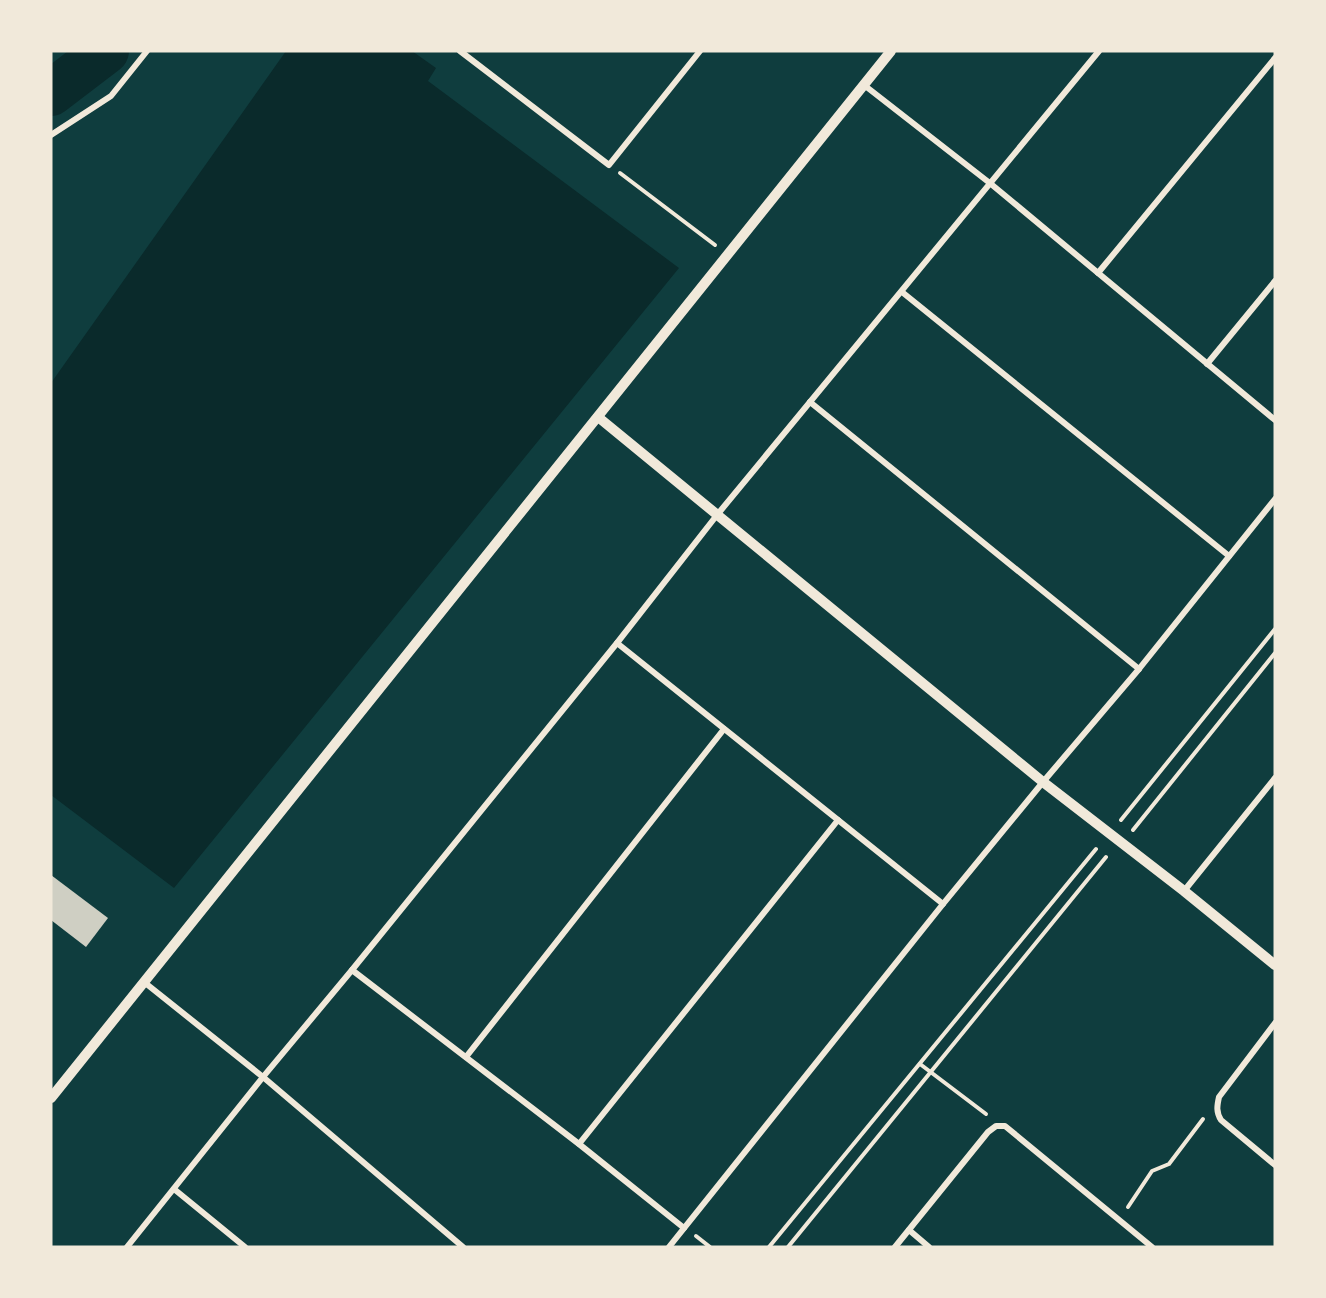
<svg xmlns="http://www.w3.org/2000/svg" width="1326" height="1298" viewBox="0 0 1326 1298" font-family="Montserrat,sans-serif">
<rect width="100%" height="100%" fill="#0f3d3e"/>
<path fill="#0a2a2b" d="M286 51H412L436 68 428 81 679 268 174 888 51 795V383Z"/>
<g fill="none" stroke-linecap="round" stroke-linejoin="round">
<path stroke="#0a2a2b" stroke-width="46" d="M51 93 106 51"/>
</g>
<path fill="#cfcfc3" d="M51 875 108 918 86 947 51 920Z"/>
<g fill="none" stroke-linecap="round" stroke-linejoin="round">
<g stroke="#f1e9da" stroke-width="4">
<path d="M620 173 715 245"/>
<path d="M1121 820 1275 629"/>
<path d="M1133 830 1275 653"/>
<path d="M920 1064 986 1114"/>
<path d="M1128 1207 1152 1171 1169 1164 1203 1119"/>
<path d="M696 1236 710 1247"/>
<path d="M769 1247 1096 849"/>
<path d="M788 1247 1106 857"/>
</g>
<g stroke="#f1e9da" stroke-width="6">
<path d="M460 51 609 165 700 51"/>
<path d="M864 85 991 184 1275 420"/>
<path d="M51 135 111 96 147 51"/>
<path d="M1098 273 1275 58"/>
<path d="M902 292 1229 556"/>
<path d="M1207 364 1275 281"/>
<path d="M810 402 1139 669"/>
<path d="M617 643 943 904"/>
<path d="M1184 891 1275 778"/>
<path d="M352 970 579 1144 684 1228"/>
<path d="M144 982 263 1077 463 1247"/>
<path d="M1275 1023 1219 1097C1217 1106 1216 1112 1221 1120L1275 1165"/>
<path d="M466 1057 724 729"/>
<path d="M579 1144 838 820"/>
<path d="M174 1189 245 1247"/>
<path d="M909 1230 929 1247"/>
<path d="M127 1247 263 1077 352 970 617 643 717 515 1099 51"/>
<path d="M669 1247 943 904 1043 782 1139 669 1275 499"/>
<path d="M895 1247 988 1132 996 1126H1005L1152 1247"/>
</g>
<g stroke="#f1e9da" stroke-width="10">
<path d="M598 417 1043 782 1184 891 1275 965"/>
<path d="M51 1098 891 51"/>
</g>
</g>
<rect width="1326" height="1298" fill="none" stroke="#f1e9da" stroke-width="105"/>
</svg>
